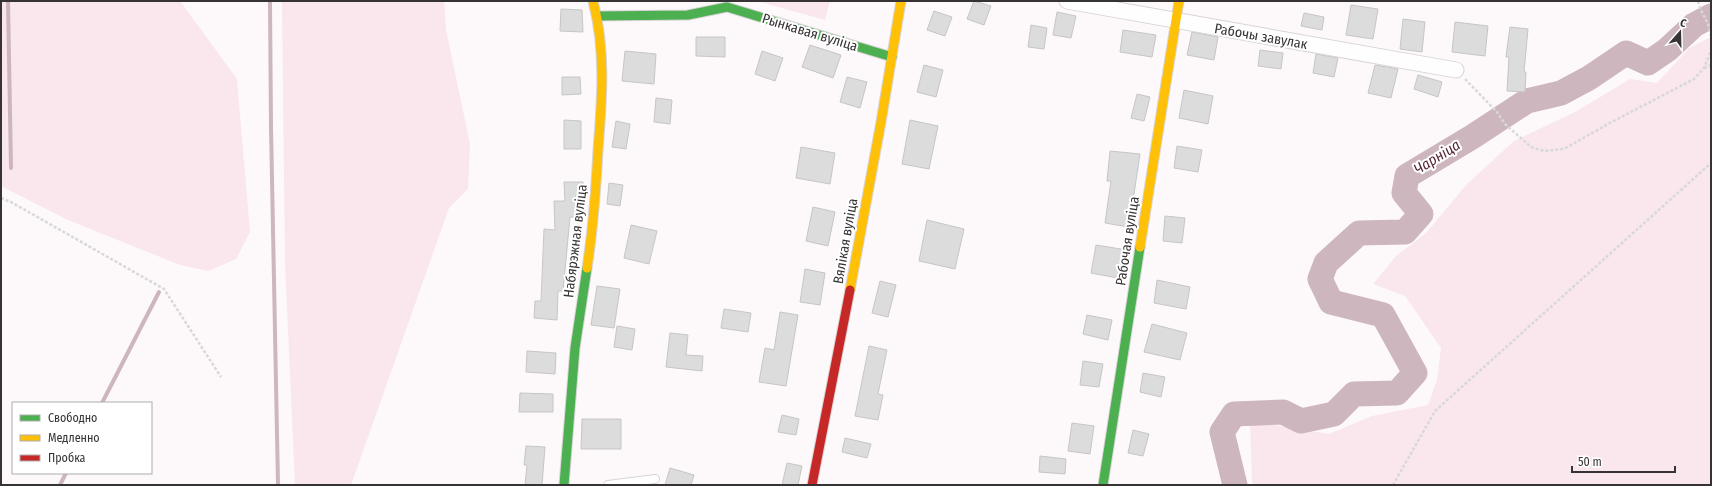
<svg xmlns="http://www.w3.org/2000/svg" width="1712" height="486" viewBox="0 0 1712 486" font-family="'Fira Sans Condensed',sans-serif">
<rect width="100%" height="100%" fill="#fdf9fb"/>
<g fill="#f9e7ed">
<path d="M1 1H180L237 79 250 232 236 259 208 271 180 265 68 220 1 186Z"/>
<path d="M282 1H444L446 30 470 144 468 189 449 208 351 485H295L285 264Z"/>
<path d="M757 1H830L825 20Z"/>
<path d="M1711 37V485H1254L1252 482 1250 421 1329 434 1372 416 1428 405 1437 380 1441 348 1405 296 1373 284 1396 256 1426 233 1466 185 1514 141 1577 111 1630 79 1657 83 1689 48Z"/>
</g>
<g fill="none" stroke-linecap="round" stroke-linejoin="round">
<g stroke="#cdb6be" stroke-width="4">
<path d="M8 1 11 168"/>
<path d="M270 1 271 127 278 485"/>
<path d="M102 403 159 292"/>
<path d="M60 485 66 473"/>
</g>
<path stroke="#cdb6be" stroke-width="25" d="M1235 485 1222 432 1234 414 1283 412 1301 421 1334 414 1354 394 1397 393 1415 373 1383 315 1331 302 1320 279 1326 263 1359 233 1405 232 1421 214 1404 193 1407 176 1472 137 1527 101 1561 93 1589 78 1626 53 1648 63 1667 50 1694 25 1711 16"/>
</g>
<g fill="#dcdcdc" stroke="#c6c6c6">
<path d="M974 1 991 6 984 25 967 19Z"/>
<path d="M1351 5 1378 9 1373 39 1346 35Z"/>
<path d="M561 9 582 10 583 32 560 31Z"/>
<path d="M934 11 952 17 945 36 927 30Z"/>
<path d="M1057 12 1076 16 1071 38 1053 35Z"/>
<path d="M1304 13 1324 17 1322 30 1301 26Z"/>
<path d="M1403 19 1425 22 1422 52 1400 49Z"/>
<path d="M1455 22 1488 26 1485 56 1452 52Z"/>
<path d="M1031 25 1047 28 1044 49 1028 47Z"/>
<path d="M1510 27 1528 29 1524 72H1526L1525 92 1507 91 1509 57H1506Z"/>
<path d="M1123 30 1156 35 1152 57 1120 52Z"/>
<path d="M1192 32 1218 37 1214 60 1187 55Z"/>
<path d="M696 37H725V57L696 56Z"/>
<path d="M810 45 841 55 833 78 802 67Z"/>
<path d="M1260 50 1283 53 1281 69 1258 66Z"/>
<path d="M625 51 656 54 654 84 622 81Z"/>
<path d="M762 51 783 58 775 81 755 74Z"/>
<path d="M1316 54 1338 58 1334 77 1313 73Z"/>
<path d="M924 65 943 70 936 97 917 92Z"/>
<path d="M1375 65 1398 69 1391 98 1368 93Z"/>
<path d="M1418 75 1442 82 1438 97 1414 89Z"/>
<path d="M562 77H580L581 94 562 95Z"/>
<path d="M847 77 867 82 860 108 840 102Z"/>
<path d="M1184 90 1213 96 1208 124 1179 118Z"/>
<path d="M1137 94 1150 97 1144 121 1131 118Z"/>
<path d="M656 98 672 100 670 124 654 122Z"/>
<path d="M564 120 581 121V149H564Z"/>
<path d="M910 120 938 126 929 169 902 164Z"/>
<path d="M616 121 630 124 626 149 612 147Z"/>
<path d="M1177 146 1202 150 1198 172 1174 168Z"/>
<path d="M801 147 835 153 830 184 796 178Z"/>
<path d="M1110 151 1140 154 1129 227 1105 223 1111 181H1107Z"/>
<path d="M564 182H583V195H576L577 217H570L563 291H558L557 320 534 318 535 301H541L544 229 555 230 554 201H565Z"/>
<path d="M609 183 623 185 620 206 607 204Z"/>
<path d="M813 207 835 212 828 246 806 241Z"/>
<path d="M1165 216 1185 218 1182 243 1163 241Z"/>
<path d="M927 220 964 229 955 269 919 261Z"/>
<path d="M631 225 657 231 649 264 624 258Z"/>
<path d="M1096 245 1127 250 1123 279 1091 273Z"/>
<path d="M805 269 825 273 820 305 800 302Z"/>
<path d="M1157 280 1190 287 1186 309 1154 303Z"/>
<path d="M880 281 896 285 888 317 872 313Z"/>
<path d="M597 286 620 289 614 328 591 325Z"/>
<path d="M724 309 751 313 748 332 721 328Z"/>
<path d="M780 312 798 315 786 386 759 382 765 348 774 350Z"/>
<path d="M1087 315 1112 320 1108 340 1083 334Z"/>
<path d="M1152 324 1187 333 1180 360 1144 352Z"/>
<path d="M617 326 635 329 632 350 614 347Z"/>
<path d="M670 333 688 335 686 355 703 356 702 371 666 367Z"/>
<path d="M869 346 887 350 878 394 883 395 878 420 855 416Z"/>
<path d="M527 351 556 353 555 374 526 372Z"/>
<path d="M1083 361 1103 364 1099 387 1080 385Z"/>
<path d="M1143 373 1165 377 1161 397 1140 392Z"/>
<path d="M520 393 553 394V412H519Z"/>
<path d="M782 415 799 419 796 435 778 432Z"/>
<path d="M582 419H621V449H581Z"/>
<path d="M1072 423 1094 426 1090 454 1068 451Z"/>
<path d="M1133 430 1149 434 1143 456 1128 453Z"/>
<path d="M845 438 871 444 867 458 842 452Z"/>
<path d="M526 446 545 447 542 485H525L527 465H524Z"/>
<path d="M1040 456 1066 459 1065 474 1039 472Z"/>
<path d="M787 463 802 466 798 485H782Z"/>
<path d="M670 468 694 475 691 485H665Z"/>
</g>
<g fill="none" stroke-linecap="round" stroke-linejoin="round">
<defs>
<path id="lane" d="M608 485 655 479"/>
<path id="street" d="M1067 1 1456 70"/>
<g id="fast">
<path d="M597 16 688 15 727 7 892 57"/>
<path d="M564 485 575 348 587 268"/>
<path d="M1103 485 1140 247"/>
</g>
<g id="slow">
<path d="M1140 247 1179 1"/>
<path d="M587 268C593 229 596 189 598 150 602 100 606 50 593 1"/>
<path d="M850 290 881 122 901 1"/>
</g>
<path id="jam" d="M812 485 850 290"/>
</defs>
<use href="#lane" stroke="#d8d4d6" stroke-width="10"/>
<use href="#street" stroke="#d8d4d6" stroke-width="17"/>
<use href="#fast" stroke="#d8d4d6" stroke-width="11"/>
<use href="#slow" stroke="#d8d4d6" stroke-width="11"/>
<use href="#jam" stroke="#d8d4d6" stroke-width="11"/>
<g stroke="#d8d8d8" stroke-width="2.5" stroke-dasharray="3 2" stroke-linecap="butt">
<path d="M1698 1C1701 15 1709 20 1711 36"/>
<path d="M1704 68 1711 65"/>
<path d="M1465 79 1496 111 1506 125 1531 147 1544 151 1564 149 1608 124 1694 79 1704 68 1711 51"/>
<path d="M1 198 11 202 164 289 221 377"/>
<path d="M1393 485 1435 411 1711 163"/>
</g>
<use href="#lane" stroke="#fffefe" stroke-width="8"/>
<use href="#street" stroke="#fffefe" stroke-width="15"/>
<use href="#fast" stroke="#4caf50" stroke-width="9"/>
<use href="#slow" stroke="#ffc107" stroke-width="9"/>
<use href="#jam" stroke="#c62828" stroke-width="9"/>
</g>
<g text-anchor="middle" stroke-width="4" stroke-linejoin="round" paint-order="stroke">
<g font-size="14" fill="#363334" stroke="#fff">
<text transform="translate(810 32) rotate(17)" y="5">Рынкавая вуліца</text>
<text transform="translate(1261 36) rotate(10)" y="5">Рабочы завулак</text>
<text transform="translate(575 241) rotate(-83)" y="5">Набярэжная вуліца</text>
<text transform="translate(845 241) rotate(-80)" y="5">Вялікая вуліца</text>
<text transform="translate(1127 241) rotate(-81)" y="5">Рабочая вуліца</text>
</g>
<g font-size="15" font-style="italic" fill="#542739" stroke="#fff">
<text transform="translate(1437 157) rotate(-32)" y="5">Чарніца</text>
</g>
</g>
<rect width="1712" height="486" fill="none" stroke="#363334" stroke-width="4"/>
<rect x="12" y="402" width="140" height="72" fill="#ffffff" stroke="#afadae"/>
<rect x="20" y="415" width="20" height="6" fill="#4caf50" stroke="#afadae"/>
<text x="48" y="422" font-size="12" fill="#363334">Свободно</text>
<rect x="20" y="435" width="20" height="6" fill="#ffc107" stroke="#afadae"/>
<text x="48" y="442" font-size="12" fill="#363334">Медленно</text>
<rect x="20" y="455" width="20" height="6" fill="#c62828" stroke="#afadae"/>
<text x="48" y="462" font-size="12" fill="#363334">Пробка</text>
<g transform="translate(1680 32) rotate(20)" stroke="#ffffff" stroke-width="3" paint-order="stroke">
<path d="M0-3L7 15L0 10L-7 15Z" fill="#363334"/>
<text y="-6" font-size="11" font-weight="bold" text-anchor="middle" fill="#363334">С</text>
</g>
<path d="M1572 466v6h103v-6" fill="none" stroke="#363334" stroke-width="2"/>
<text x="1578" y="466" font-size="12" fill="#363334" stroke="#ffffff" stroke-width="3" paint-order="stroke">50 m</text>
</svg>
